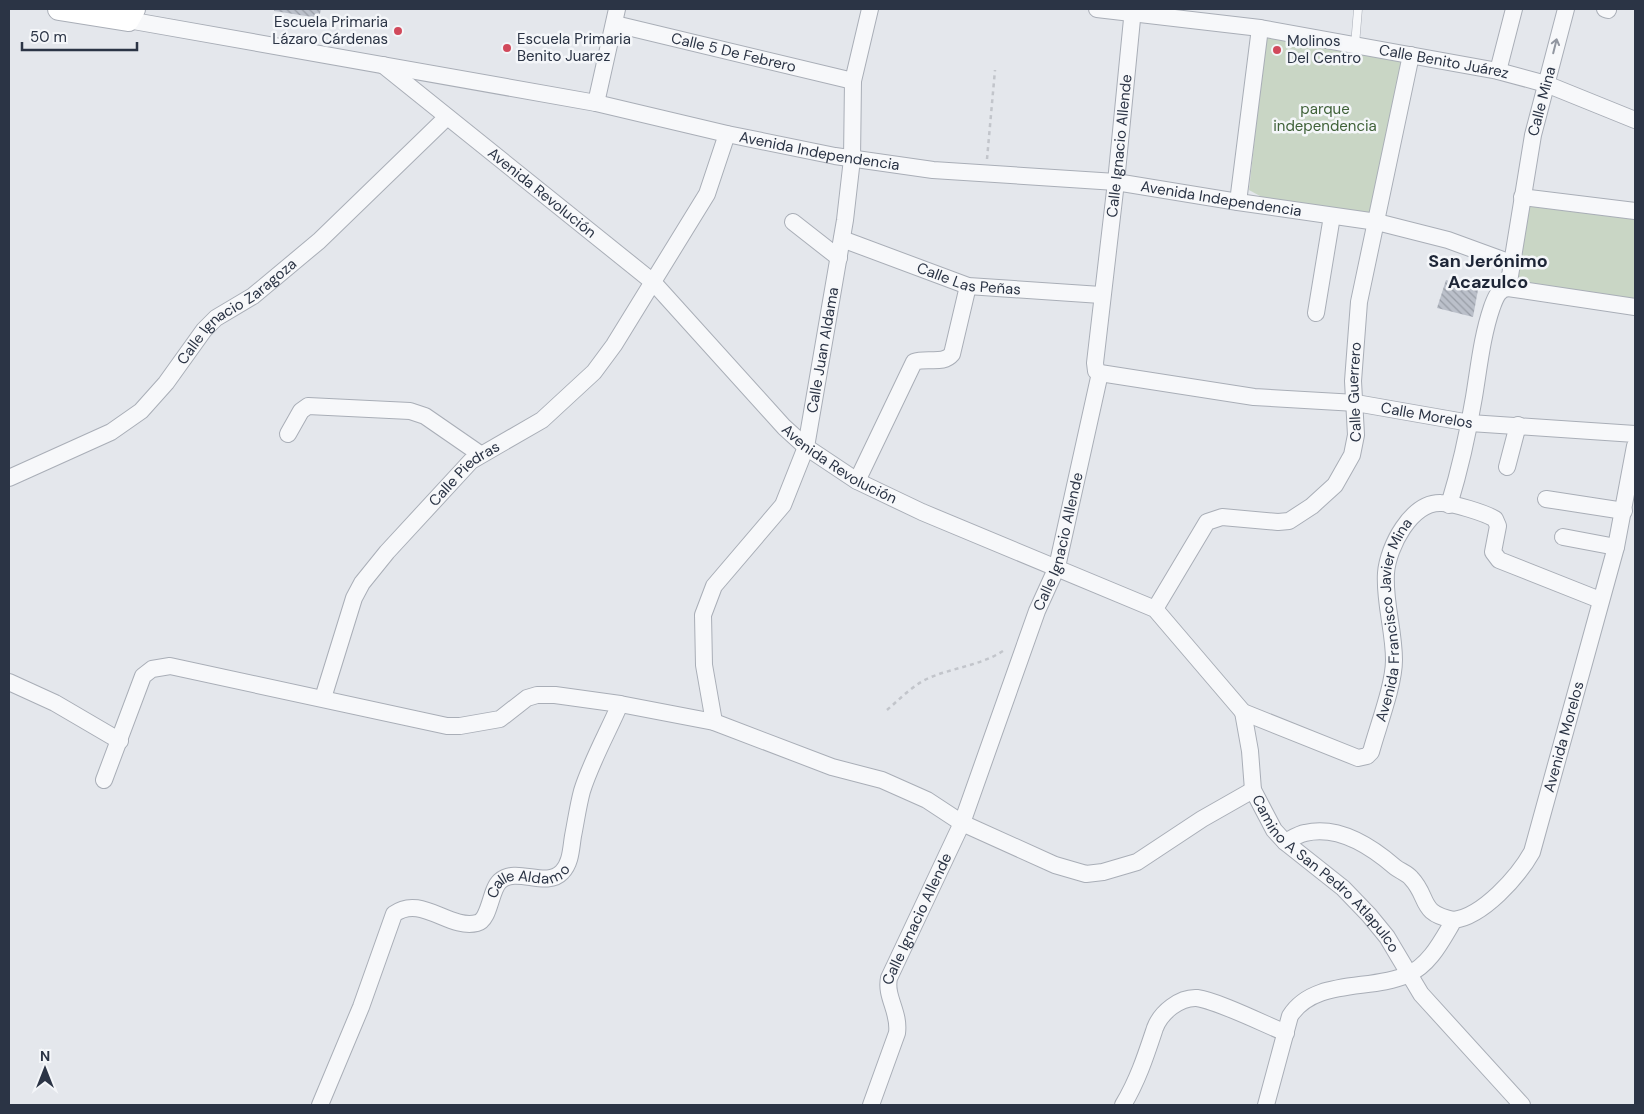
<svg xmlns="http://www.w3.org/2000/svg" width="1644" height="1114" viewBox="0 0 1644 1114" font-family="'DM Sans',sans-serif">
<defs>
<pattern id="building-back-hatch" width="6" height="6" patternUnits="userSpaceOnUse" patternTransform="scale(1.25)"><rect width="6" height="6" fill="#bbc0ca"/><path d="M-1 5l2 2M0 0l6 6M5-1l2 2" fill="none" stroke="#989da6"/></pattern>
</defs>
<rect width="100%" height="100%" fill="#e4e7ec"/>
<g fill="#c9d6c5">
<path d="M1266 37 1404 62 1376 217 1275 204 1249 190Z"/>
<path d="M1522 200 1635 215V300L1514 285Z"/>
</g>
<g fill="url(#building-back-hatch)">
<path d="M274 9H321L319 18 274 11Z"/>
<path d="M1446 280 1478 290 1473 317 1437 308Z"/>
</g>
<g fill="none" stroke-linecap="round" stroke-linejoin="round">
<defs>
<path id="lane" d="M1355 45 1358 9"/>
<g id="street">
<path id="s1" d="M1097 9 1260 28 1498 71 1546 84 1635 120"/>
<path d="M1605 9 1608 10"/>
<path id="s2" d="M128 20 596 103 727 134 835 156 933 170 1116 182 1238 202 1377 222 1448 240 1511 263"/>
<path id="s3" d="M615 24 853 81"/>
<path id="s4" d="M383 65 653 282 784 427 806 447 857 481 922 512 1155 609 1243 712 1358 758 1367 756 1371 752C1378 726 1394 685 1394 660 1394 630 1384 602 1386 573 1388 547 1411 502 1441 503 1453 503 1485 513 1495 519L1498 526 1493 552 1499 560 1600 600"/>
<path d="M1498 71 1514 9"/>
<path d="M596 103 617 9"/>
<path d="M1522 197 1635 211"/>
<path d="M1238 202 1260 28"/>
<path d="M793 222 839 258"/>
<path id="s5" d="M842 239 968 286 1101 295"/>
<path d="M1508 288 1635 307"/>
<path d="M1316 313 1332 216"/>
<path id="s6" d="M1100 373 1254 397 1356 403 1470 423 1635 434"/>
<path id="s7" d="M1100 373 1096 371 1095 363 1116 182 1133 9"/>
<path d="M288 434 301 411 308 406 410 411 425 416 480 454"/>
<path d="M1507 467 1518 425"/>
<path id="s8" d="M9 478 111 432 141 411 166 383 204 330 216 318 253 296 319 241 447 117"/>
<path d="M857 481 914 362C927 357 943 365 952 354L968 286"/>
<path d="M1546 499 1624 511"/>
<path id="s9" d="M1449 505C1460 469 1468 433 1474 397 1479 367 1482 336 1492 307 1495 299 1498 289 1508 288L1533 135 1566 9"/>
<path d="M1563 537 1616 547"/>
<path id="s10" d="M1155 609 1207 522 1222 517 1278 522 1289 521 1312 506 1335 485 1352 455 1356 435 1353 381 1359 302 1411 55"/>
<path d="M9 682 55 703 120 741"/>
<path id="s11" d="M323 698 354 598 362 583 387 552 471 461 542 420 594 372 614 345 707 194 727 134"/>
<path id="s12" d="M1243 712 1250 751 1253 790 1274 830 1285 842 1343 888 1369 915 1387 937 1421 994 1522 1105"/>
<path id="s13" d="M714 722 704 665 703 615 714 586 783 505 806 447 845 220 852 159 853 81 870 9"/>
<path d="M104 780 143 676 152 669 170 666 447 726H460L500 719 527 698 537 695H555L620 704 714 722 832 767 882 780 927 800 962 823 1055 865 1086 874 1103 872 1137 862 1202 819 1253 790"/>
<path d="M1285 842C1291 839 1299 834 1305 833 1338 825 1372 847 1395 867 1400 871 1407 873 1411 878 1430 898 1418 913 1454 920"/>
<path id="s14" d="M320 1105 361 1007 394 914C421 894 449 930 477 923 490 920 490 890 500 881 517 866 546 889 562 872 571 863 571 848 573 836 576 821 578 806 582 791 591 762 608 732 620 704"/>
<path id="s15" d="M871 1105 897 1033C900 1012 885 997 889 978L962 823 1037 611 1057 567 1100 373"/>
<path d="M1123 1105C1138 1080 1146 1055 1155 1028 1161 1012 1180 997 1197 998 1218 1001 1264 1024 1286 1033"/>
<path id="s16" d="M1266 1105 1290 1016C1314 978 1370 991 1407 975 1430 965 1442 940 1454 920 1483 916 1518 877 1532 852L1616 547 1635 446"/>
</g>
<path id="secondary" d="M59 9 128 20 134 9"/>
</defs>
<use href="#lane" stroke="#a9aeb7" stroke-width="9"/>
<use href="#street" stroke="#a9aeb7" stroke-width="18"/>
<use href="#secondary" stroke="#a9aeb7" stroke-width="24"/>
<g stroke="#c2c5cb" stroke-width="2.5" stroke-dasharray="4 4" stroke-linecap="butt">
<path d="M987 159 995 70"/>
<path d="M887 710C901 698 914 684 931 677 956 667 983 665 1006 649"/>
</g>
<use href="#lane" stroke="#f7f8fa" stroke-width="8"/>
<use href="#street" stroke="#f7f8fa" stroke-width="16"/>
<use href="#secondary" stroke="#fff" stroke-width="22"/>
</g>
<defs><path id="oneway-shaft" d="M-6 0H5M1.5-3L5.5 0L1.5 3" fill="none" stroke-width="1.6" stroke-linecap="round" stroke-linejoin="round" transform="scale(1.25)"/></defs>
<use stroke="#9196a0" href="#oneway-shaft" transform="translate(1555 46) rotate(-76)"/>
<g fill="#d1495b" stroke="#f4f6f9" stroke-width="2">
<circle cx="398" cy="31" r="5"/>
<circle cx="507" cy="48" r="5"/>
<circle cx="1277" cy="50" r="5"/>
</g>
<g text-anchor="middle" stroke-width="5" stroke-linejoin="round" paint-order="stroke">
<g font-size="15" fill="#2b3445" stroke="#f4f6f9" text-anchor="start">
<text x="388" y="27" text-anchor="end">Escuela Primaria<tspan x="388" dy="17">Lázaro Cárdenas</tspan></text>
<text x="517" y="44">Escuela Primaria<tspan x="517" dy="17">Benito Juarez</tspan></text>
<text x="1287" y="46">Molinos<tspan x="1287" dy="17">Del Centro</tspan></text>
</g>
<g font-size="15" fill="#2b3445" stroke="#f4f6f9">
<text dy="5" stroke="none"><textPath href="#s3" startOffset="122">Calle 5 De Febrero</textPath></text>
<text dy="5" stroke="none"><textPath href="#s1" startOffset="351">Calle Benito Juárez</textPath></text>
<text dy="5" stroke="none"><textPath href="#s9" startOffset="419">Calle Mina</textPath></text>
<text dy="5" stroke="none"><textPath href="#s7" startOffset="231">Calle Ignacio Allende</textPath></text>
<text dy="5" stroke="none"><textPath href="#s2" startOffset="704">Avenida Independencia</textPath></text>
<text dy="5" stroke="none"><textPath href="#s4" startOffset="204">Avenida Revolución</textPath></text>
<text dy="5" stroke="none"><textPath href="#s2" startOffset="1109">Avenida Independencia</textPath></text>
<text dy="5" stroke="none"><textPath href="#s5" startOffset="134">Calle Las Peñas</textPath></text>
<text dy="5" stroke="none"><textPath href="#s8" startOffset="288">Calle Ignacio Zaragoza</textPath></text>
<text dy="5" stroke="none"><textPath href="#s13" startOffset="406">Calle Juan Aldama</textPath></text>
<text dy="5" stroke="none"><textPath href="#s10" startOffset="341">Calle Guerrero</textPath></text>
<text dy="5" stroke="none"><textPath href="#s6" startOffset="330">Calle Morelos</textPath></text>
<text dy="5" stroke="none"><textPath href="#s4" startOffset="609">Avenida Revolución</textPath></text>
<text dy="5" stroke="none"><textPath href="#s11" startOffset="272">Calle Piedras</textPath></text>
<text dy="5" stroke="none"><textPath href="#s15" startOffset="602">Calle Ignacio Allende</textPath></text>
<text dy="5" stroke="none"><textPath href="#s4" startOffset="1368">Avenida Francisco Javier Mina</textPath></text>
<text dy="5" stroke="none"><textPath href="#s16" startOffset="519">Avenida Morelos</textPath></text>
<text dy="5" stroke="none"><textPath href="#s12" startOffset="191">Camino A San Pedro Atlapulco</textPath></text>
<text dy="5" stroke="none"><textPath href="#s14" startOffset="368">Calle Aldamo</textPath></text>
<text dy="5" stroke="none"><textPath href="#s15" startOffset="198">Calle Ignacio Allende</textPath></text>
</g>
<g font-size="15" fill="#3f6138" stroke="#f4f6f9">
<text x="1325" y="114">parque<tspan x="1325" dy="17">independencia</tspan></text>
</g>
<g font-size="18" font-weight="bold" fill="#1d2536" stroke="#f4f6f9">
<text x="1488" y="267">San Jerónimo<tspan x="1488" dy="21">Acazulco</tspan></text>
</g>
</g>
<rect width="1644" height="1114" fill="none" stroke="#2b3445" stroke-width="20"/>
<g transform="translate(45 1069)" stroke="#f4f6f9" stroke-width="4" paint-order="stroke">
<path d="M0-4L9 19L0 12L-9 19Z" fill="#2b3445"/>
<text y="-8" font-size="14" font-weight="bold" text-anchor="middle" fill="#2b3445">N</text>
</g>
<path d="M22 42v8h115v-8" fill="none" stroke="#2b3445" stroke-width="2.5"/>
<text x="30" y="42" font-size="15" fill="#2b3445" stroke="#f4f6f9" stroke-width="4" paint-order="stroke">50 m</text>
</svg>
